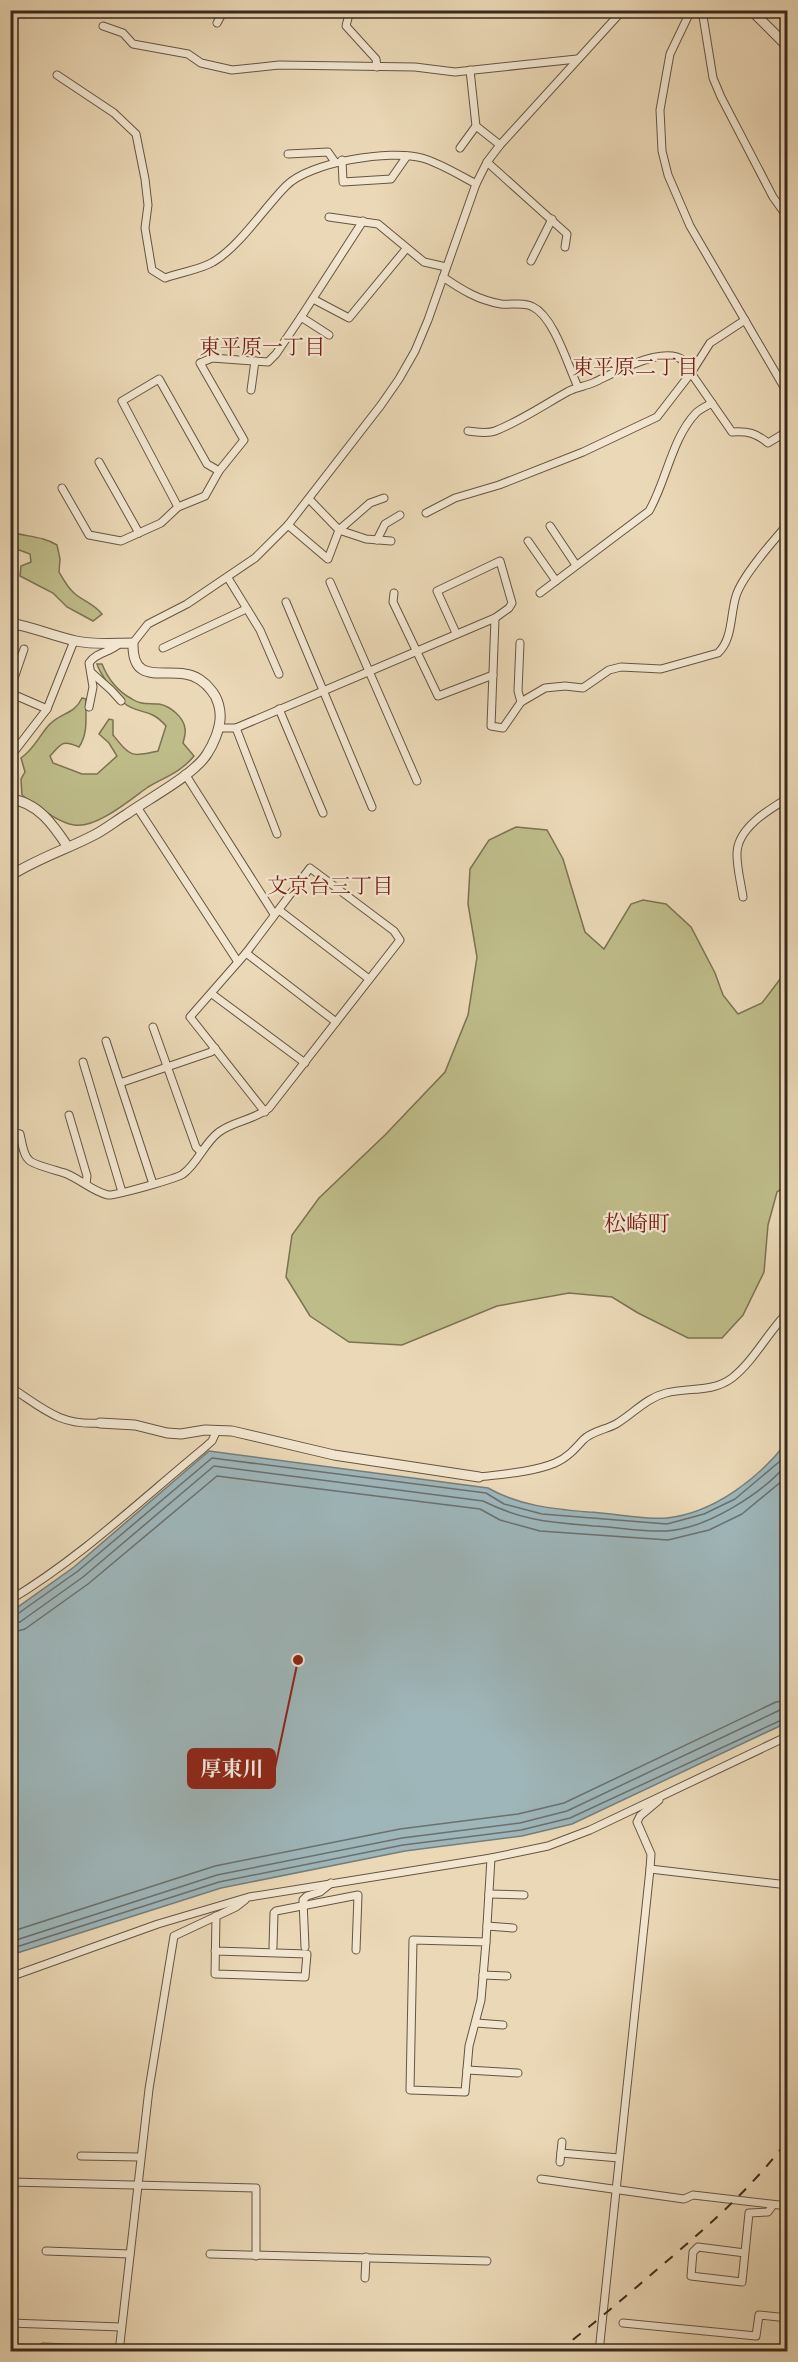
<svg xmlns="http://www.w3.org/2000/svg" width="798" height="2362" viewBox="0 0 798 2362" font-family="'Libre Caslon Text','Noto Serif JP',serif">
<rect width="100%" height="100%" fill="#ebd8b6"/>
<filter id="stains"><feTurbulence type="fractalNoise" baseFrequency=".00333" numOctaves="4"/><feColorMatrix values="0 0 0 0 .2 0 0 0 0 .09 0 0 0 0 .02 0 0 0 .5 -.17"/></filter>
<radialGradient id="worn" r=".72"><stop offset=".6" stop-color="#630" stop-opacity="0"/><stop offset="1" stop-color="#630" stop-opacity=".3"/></radialGradient>
<g fill="#bebc89" stroke="#7b7253" stroke-width="1.5">
<path d="M11 532C27 537 43 536 57 545L60 559 59 572C63 579 68 588 74 593 83 601 94 604 102 614L93 621 67 607 53 593 20 576 21 566 31 562 30 554 11 547Z"/>
<path d="M97 664H102C108 679 117 691 132 699 141 705 148 703 159 704 170 706 184 717 185 729 186 733 184 739 183 743L194 756C181 772 165 777 148 787 131 799 96 829 74 825 56 822 37 805 22 795L21 779 25 772 21 758C34 749 39 736 49 725 61 712 74 715 82 698L86 699C85 716 89 732 79 747 62 739 61 744 50 756L53 763 82 774H97L117 756 109 743 99 734 109 719 113 720V735C131 757 130 757 158 751L166 726C150 707 138 715 124 703 116 696 100 674 97 664Z"/>
<path d="M516 827 547 830 563 859 585 932 604 949 631 904 643 900 666 904 691 927 715 973 723 995 738 1014 762 1003 787 970V1185L777 1192 768 1225 764 1272 743 1315 722 1338H688L638 1313 612 1297 569 1293 497 1306 402 1345 349 1342 310 1316 286 1277 292 1235 319 1198 385 1135 445 1072 468 1015 477 957 468 904 470 869 489 840Z"/>
</g>
<path fill="#9eb6ba" stroke="#757e7b" stroke-width="1.5" d="M787 1442 788 1721 784 1724 572 1824 522 1836 405 1851 221 1888 11 1955V1612L74 1567 209 1451 488 1488C520 1506 553 1509 589 1512 611 1513 647 1520 667 1518 714 1513 759 1478 787 1442Z"/>
<g fill="none" stroke-linecap="round" stroke-linejoin="round">
<g stroke="#6b706c" stroke-width="1.5">
<path d="M10 1616 16 1615 78 1571 212 1458 486 1493 504 1504 542 1514 667 1524 704 1514 735 1499 779 1462 788 1451"/>
<path d="M10 1624 20 1622 83 1577 214 1466 483 1501C523 1521 550 1522 593 1526 617 1527 642 1532 666 1531 706 1529 762 1494 788 1463"/>
<path d="M10 1633 25 1629 88 1584 217 1476 480 1509 500 1520 540 1531 668 1540 709 1530 742 1514 788 1476"/>
<path d="M10 1932 215 1866 400 1829 518 1814 564 1803 776 1702 788 1700"/>
<path d="M10 1942 217 1875 402 1838 520 1823 567 1811 780 1710 788 1709"/>
<path d="M10 1949 219 1882 403 1845 521 1830 570 1818 788 1717"/>
</g>
<defs>
<g id="minor">
<path d="M350 10 346 26 376 59 377 67"/>
<path d="M691 10 670 54 660 110 662 151 668 175 690 226 788 394"/>
<path d="M702 10 713 78 721 97 773 197 788 218"/>
<path d="M24 14 30 10"/>
<path d="M217 23 224 10"/>
<path d="M103 26 123 33 133 44 188 54 201 63 232 70 279 65 415 67 455 72 577 59"/>
<path d="M470 70 476 126 500 145"/>
<path d="M57 75 114 113 136 134 145 179 148 205 145 228 152 270 165 278C180 272 200 270 213 262 239 247 265 207 286 186 309 162 391 149 422 158 440 163 459 175 476 184"/>
<path d="M460 148 476 126"/>
<path d="M288 154 328 152 335 162"/>
<path d="M342 160 343 182 391 179 407 156"/>
<path d="M487 162 567 234 565 247"/>
<path d="M329 217 378 224 424 262 446 267"/>
<path d="M531 261 552 219"/>
<path d="M443 277C462 290 478 300 501 304 511 305 525 302 533 307 554 317 568 366 578 387"/>
<path d="M313 299 349 318 406 249"/>
<path d="M301 317 329 335"/>
<path d="M251 390 255 361"/>
<path d="M468 431C477 432 487 434 495 431 521 421 545 404 569 391 577 387 586 386 595 382 616 372 681 334 691 373L732 432C748 431 756 433 768 443L788 431"/>
<path d="M99 462 139 533"/>
<path d="M62 488 89 535 121 541 161 523 178 507 122 401 159 379 207 464 219 471 244 440 200 363 212 358 268 362 276 354 301 317 363 221"/>
<path d="M309 499 339 530 370 503 384 498"/>
<path d="M178 507 205 496 219 471"/>
<path d="M426 513 455 498 499 485 583 452 657 417 691 373 710 343 745 320"/>
<path d="M288 525 328 559 339 530 366 539 391 541"/>
<path d="M550 526 576 565"/>
<path d="M377 540 385 524 400 515"/>
<path d="M528 541 556 581"/>
<path d="M228 578 260 630 279 674"/>
<path d="M330 582 417 781"/>
<path d="M394 593 393 602 438 696 493 675"/>
<path d="M540 593 649 511C666 482 672 438 696 413 700 409 707 406 712 403"/>
<path d="M286 602 372 807"/>
<path d="M495 618 491 726 503 728 521 702 545 688 565 686 583 688 609 670 621 667 661 669 718 653C733 639 730 615 736 596 742 576 773 541 788 524"/>
<path d="M133 643 148 624 187 604 255 558 288 525 381 405 399 379 415 351 428 320 476 184 487 162 500 145 623 10"/>
<path d="M520 643 518 691 521 702"/>
<path d="M163 648 246 609"/>
<path d="M92 673 111 690 121 701"/>
<path d="M10 690 24 649"/>
<path d="M10 693 47 709"/>
<path d="M89 707 93 687 89 663C97 651 111 653 120 643"/>
<path d="M279 709 323 813"/>
<path d="M218 728H236L495 618 509 608 512 603 500 561 437 591 456 633"/>
<path d="M236 728 277 834"/>
<path d="M10 757 47 709 74 641"/>
<path d="M185 774 274 914"/>
<path d="M137 807 238 962"/>
<path d="M743 897C741 883 737 869 737 855 736 829 768 810 788 798"/>
<path d="M279 910 369 979"/>
<path d="M246 953 336 1022"/>
<path d="M212 994 305 1063"/>
<path d="M153 1027 196 1147 201 1152"/>
<path d="M106 1041 153 1184"/>
<path d="M83 1062 122 1192"/>
<path d="M120 1083 211 1052 215 1048"/>
<path d="M69 1115 87 1176 86 1184"/>
<path d="M10 1132 20 1134C22 1142 23 1155 29 1160 33 1165 59 1171 67 1174 81 1180 94 1192 108 1195 115 1196 178 1178 183 1174 198 1163 204 1143 219 1132 234 1121 254 1120 269 1108L400 940 394 931 310 868 246 953 190 1017 265 1112"/>
<path d="M10 1387C43 1408 59 1426 100 1423"/>
<path d="M479 1477C504 1474 533 1472 555 1463 567 1458 575 1449 583 1440 592 1431 605 1430 616 1424 633 1414 646 1398 666 1393 688 1387 712 1393 732 1378 754 1361 768 1332 788 1312"/>
<path d="M10 1600C80 1558 141 1500 203 1449L212 1441 217 1430"/>
<path d="M650 1869 788 1885"/>
<path d="M489 1894 524 1895"/>
<path d="M487 1926 513 1928"/>
<path d="M413 1940 486 1942 481 2000 469 2046 465 2092 410 2090Z"/>
<path d="M486 1942 491 1858"/>
<path d="M273 1947 274 1913 276 1911 358 1895 356 1950"/>
<path d="M305 1947 303 1900 307 1896 320 1892 331 1883"/>
<path d="M215 1951 307 1954 305 1977 215 1974 216 1916"/>
<path d="M483 1975 507 1976"/>
<path d="M10 1977 158 1924 249 1897 491 1858 548 1846 590 1830 788 1736"/>
<path d="M476 2023 503 2025"/>
<path d="M467 2070 518 2073"/>
<path d="M561 2153 619 2158"/>
<path d="M81 2156 140 2157"/>
<path d="M560 2162 562 2142"/>
<path d="M541 2179 684 2199 693 2195 788 2206"/>
<path d="M10 2182 256 2188V2256"/>
<path d="M46 2251 130 2254"/>
<path d="M745 2253 698 2247 693 2252 691 2276 742 2282 749 2213 768 2212 773 2205"/>
<path d="M210 2254 487 2261"/>
<path d="M365 2278 366 2257"/>
<path d="M10 2323 121 2327"/>
<path d="M623 2323 756 2336 759 2315 788 2318"/>
<path d="M43 2347 119 2350"/>
<path d="M119 2352 149 2089 174 1936 236 1907 245 1900"/>
<path d="M599 2352 650 1869 651 1854 637 1822 640 1816 659 1800"/>
</g>
<g id="tertiary">
<path d="M751 10 788 47"/>
<path d="M10 623C33 627 53 636 76 641 95 645 113 643 133 643 132 683 159 670 185 674 195 675 205 682 211 690 218 698 221 710 220 720 219 731 213 745 207 754 194 775 148 799 127 814 117 820 107 828 96 834 68 849 38 858 10 876"/>
<path d="M10 799C38 802 54 826 68 847"/>
<path d="M100 1423 135 1425 167 1433 181 1434 205 1430 232 1431 334 1455 479 1477"/>
</g>
</defs>
<use href="#minor" stroke="#655543" stroke-width="9"/>
<use href="#tertiary" stroke="#655543" stroke-width="11"/>
<use href="#minor" stroke="#f2e6d0" stroke-width="7"/>
<use href="#tertiary" stroke="#f2e6d0" stroke-width="9"/>
<path stroke="#38291d" stroke-width="2" stroke-dasharray="10 10" stroke-linecap="butt" d="M557 2352C595 2323 631 2292 667 2261 713 2222 751 2188 788 2140"/>
</g>
<g text-anchor="middle" stroke-width="4.5" stroke-linejoin="round" paint-order="stroke">
<g font-size="21" fill="#7a1f14" stroke="#f2e6d0">
<text x="262" y="354">東平原一丁目</text>
<text x="635" y="374">東平原二丁目</text>
<text x="330" y="893">文京台三丁目</text>
</g>
<g font-size="22" fill="#7a1f14" stroke="#f2e6d0">
<text x="637" y="1231">松崎町</text>
</g>
</g>
<path fill="none" stroke="#8f2418" stroke-width="2" d="M298 1660L275 1768"/>
<circle fill="#8f2418" stroke="#f2e6d0" stroke-width="2" cx="298" cy="1660" r="6"/>
<rect fill="#8f2418" stroke="#8f2418" stroke-width="2" x="188" y="1749" width="87" height="39" rx="6"/>
<g font-size="21" text-anchor="middle" font-weight="bold" fill="#fff">
<text x="232" y="1776">厚東川</text>
</g>
<rect width="798" height="2362" fill="none" stroke="#ebd8b6" stroke-width="36"/>
<rect x="12" y="12" width="774" height="2338" fill="none" stroke="#38291d" stroke-width="3"/>
<rect x="18" y="18" width="762" height="2326" fill="none" stroke="#38291d" stroke-width="1.5"/>
<rect width="100%" height="100%" filter="url(#stains)"/>
<rect width="100%" height="100%" fill="url(#worn)"/>
</svg>
